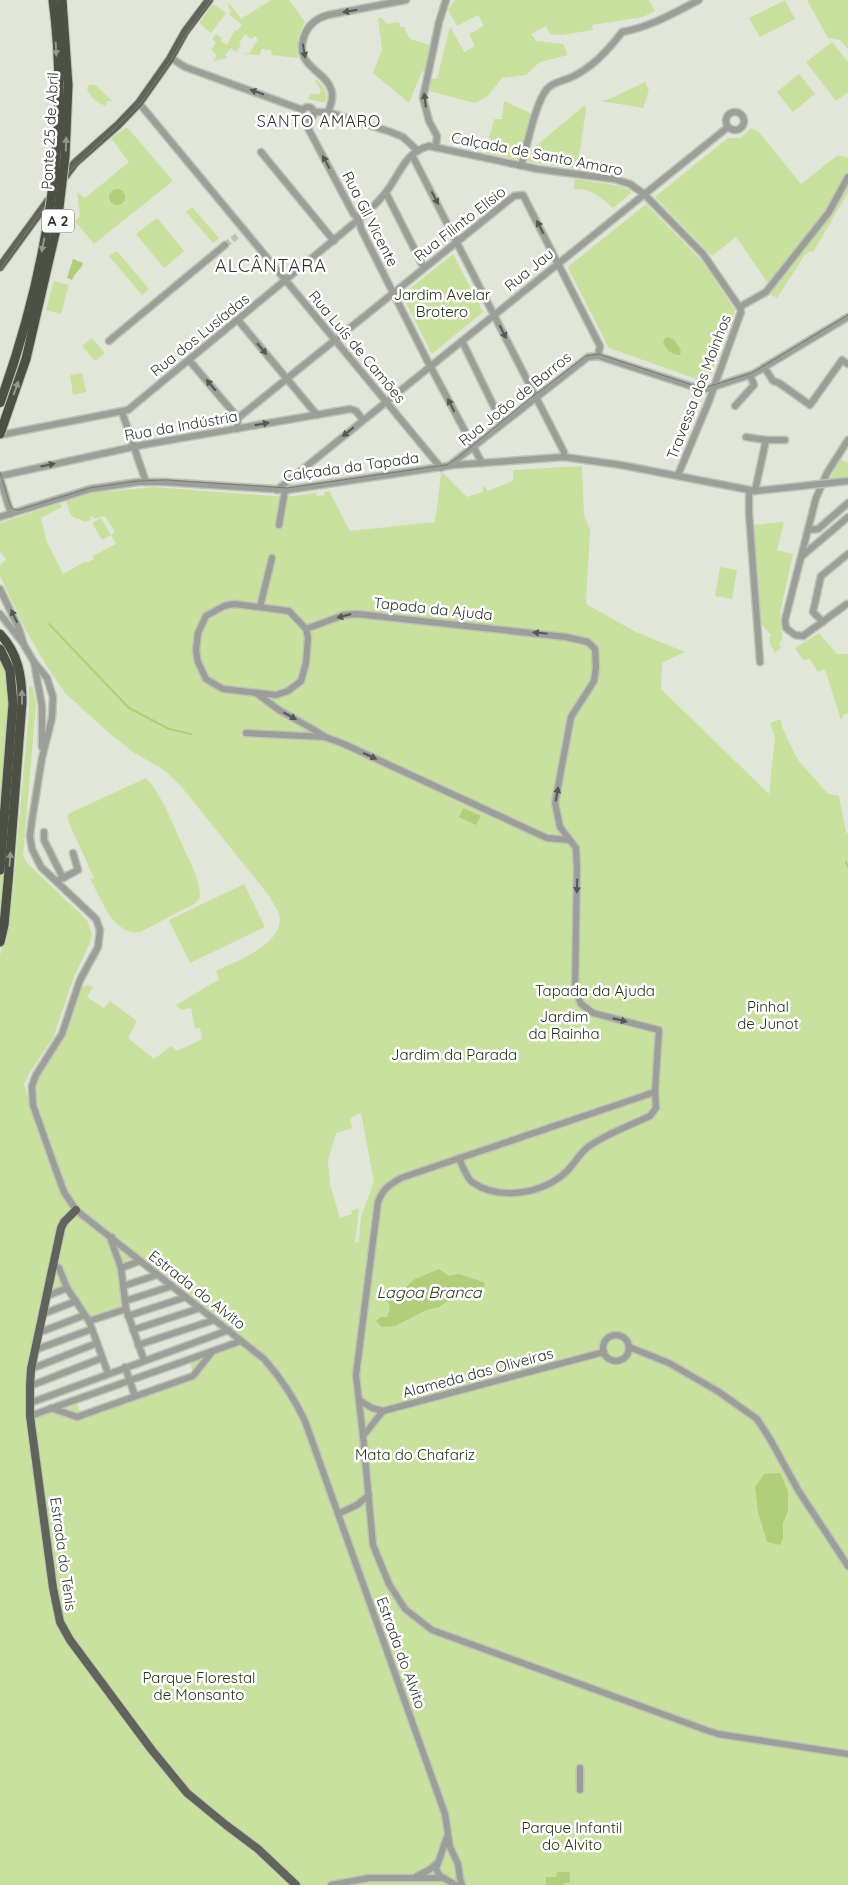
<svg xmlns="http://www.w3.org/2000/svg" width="848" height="1885" viewBox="0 0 848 1885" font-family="Quicksand,sans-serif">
<rect width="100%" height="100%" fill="#e1e6d9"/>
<g fill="#c9e19f" fill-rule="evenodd">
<path d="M271 0H289L305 22 298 37V58L271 55 272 53 269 49 266 51 264 48 261 50 260 55 243 54 249 53 258 40 255 36 251 39 245 34 239 43 241 45 236 52 231 48 225 55 228 58 213 61 217 55 211 50 216 42 212 39 216 34 222 38 220 40 227 45 235 30 237 31 242 25 229 14 231 11 228 6 229 3 241 19Z"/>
<path d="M455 0H649L655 11 643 17 592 25 593 30 562 35 550 34 546 26 531 34 536 41 563 44 568 55 540 62 526 75 502 78 488 96 475 103 425 90 429 78 437 79 450 26 464 52 475 46 469 34 484 26 478 15 457 26 448 10Z"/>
<path d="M785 0 795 19 760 37 749 18Z"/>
<path d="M807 0H848V49L840 40 828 38Z"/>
<path d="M213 4 226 13 211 33 199 23Z"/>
<path d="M378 18H382L387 24 399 22 400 27H404L410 39 431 45 425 72 422 71 409 103 373 73 382 50Z"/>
<path d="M832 42 848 62V92L836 101 806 62Z"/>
<path d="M799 74 815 94 793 112 777 92Z"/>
<path d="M315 79C323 85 330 92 325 103L308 99 310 94H319L321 90 315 81Z"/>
<path d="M645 82 649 90 643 108 601 101 612 98Z"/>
<path d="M90 84 97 86 112 101H107L106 106C98 103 89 97 87 88Z"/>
<path d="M504 101 532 114 519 160 486 153 494 119H502Z"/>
<path d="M585 105 586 110 577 169 524 161 531 150Z"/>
<path d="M127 127 173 181 94 244 75 221 80 216 77 192 85 198 129 162 111 138Z"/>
<path d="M751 128 758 131 801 184 838 155 848 158V193L813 252 810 251 804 256 777 298 766 292 770 286 736 237 712 256 656 198V196L661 192 728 138H741Z"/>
<path d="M575 179 620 186 630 190 631 193 613 208C601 197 590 188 574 189Z"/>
<path d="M647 205 702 261 735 310 708 383 609 348 568 268 569 266 644 206Z"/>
<path d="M192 207 219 238 213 243 186 212Z"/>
<path d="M157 218 184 251 164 268 136 234Z"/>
<path d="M117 251 149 289 142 295 109 256Z"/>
<path d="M453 254 483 312 432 354 402 295Z"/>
<path d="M54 281 69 285 61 314 46 310Z"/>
<path d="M92 338 105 353 95 361 82 346Z"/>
<path d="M82 373 86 392 73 395 70 375Z"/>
<path d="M841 459 848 463V478L829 480Z"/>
<path d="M582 466 584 515 590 530 586 604 636 632 685 652 662 663 661 689 769 794 775 737 770 723 781 719 782 727 789 742 798 760 828 794 839 796 846 833H848V1885H0V955L8 931 13 891 29 709V686L33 687 36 705 23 856 27 863 87 920 92 935 89 945 74 977 53 1038 28 1075 24 1085 37 1124 49 1142 38 1110 34 1092 38 1077 66 1035 81 988 87 985 93 987 87 997 104 1008 110 1001 137 1021 128 1038 154 1059 171 1046 177 1051 202 1039 200 1028H195L191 1008 181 1010 176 1005C191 997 204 987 219 980L216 971C236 961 286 944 279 914 277 908 272 902 270 897L180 785 164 770 133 752 108 732 66 694 48 668 24 627 0 576V565L6 559 0 552V523L60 503 62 507 41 518 46 540 63 574 86 561 87 563 94 559 93 556 116 544 111 535 102 540 92 523 101 518 111 535 115 532 105 516 94 519 92 516 90 517 91 520 85 522 79 519H76L71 515 66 501 92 493 154 487 286 497 316 493 317 496 325 495 324 492 329 491 350 531 435 522 441 474 443 473 467 497 483 492V485L488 491 513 481V470ZM361 1113 374 1182 361 1217 359 1241 355 1243 359 1208 351 1211 352 1214 340 1218 330 1184 328 1161 336 1133 352 1128 350 1118ZM143 1260 244 1343 190 1363 194 1376 189 1382 82 1417 77 1404 31 1420 30 1383 50 1293 68 1286 90 1322 128 1308 123 1267Z"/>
<path d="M784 522 777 550 793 554 780 613 782 640 779 643 781 648 775 653 770 644 769 637 771 635 761 624 752 525Z"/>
<path d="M720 567 737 570 732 599 715 596Z"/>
<path d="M819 633 837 654H848V713L843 715 841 720 825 669 818 672 810 659 803 660 795 648Z"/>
<path d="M0 642C16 661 18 683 19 707L0 919Z"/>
<path d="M146 778C165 799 174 828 186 853 193 868 200 882 200 898L194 904 140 932C113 936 101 898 90 879L94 878 68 821V814Z"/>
<path d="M244 884 265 927 190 963 169 920Z"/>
</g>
<g fill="#b1ce7a">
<circle cx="117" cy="197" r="8"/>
<path d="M73 259 83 263C81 270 75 272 72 280L67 278Z"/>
<path d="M666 337C674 337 678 345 681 351L680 355C671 355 666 349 663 342Z"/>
<path d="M463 808 481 816 476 825 459 817Z"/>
<path d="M439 1269 449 1276 459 1274 483 1282 485 1284 483 1290 477 1294 466 1293 453 1297 439 1307 426 1310 395 1326 382 1327 376 1321 381 1317H387L390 1309 389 1303 382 1297V1293L386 1291 393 1294 400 1293 415 1279Z"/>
<path d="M780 1473 788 1491V1511L783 1523V1539L780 1545 767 1542 758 1512 755 1487 764 1474Z"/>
<path d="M557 1872H570V1883H564V1885H546V1877H556Z"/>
</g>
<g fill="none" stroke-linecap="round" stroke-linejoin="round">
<g stroke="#b1ce7a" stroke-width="2">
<path d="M49 624 129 708 169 729 191 734"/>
<path d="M846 862 848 867"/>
</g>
<path stroke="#bec2b7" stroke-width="6" stroke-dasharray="6 3" stroke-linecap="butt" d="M225 245 237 236"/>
<defs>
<g id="minor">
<path d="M170 59 174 60 185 67 303 110"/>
<path d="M139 103 441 468"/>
<circle cx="308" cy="113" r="6"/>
<path d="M315 112H328L391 132 403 137 418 151"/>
<path d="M328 112C331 105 334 97 331 89 324 69 292 66 305 34 309 24 317 18 328 15L406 0"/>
<circle cx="735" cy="121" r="9"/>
<path d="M308 119 309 130 353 213 359 220 361 229 427 360 482 463"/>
<path d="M436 147 437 136 429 121 423 98 439 22 446 0"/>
<path d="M261 152 334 241"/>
<path d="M412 155 564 452V457"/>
<path d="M521 166C527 147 535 103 547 89 554 81 565 81 574 76 592 67 610 48 622 32 650 27 674 13 699 0"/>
<path d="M386 193 424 268"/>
<path d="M740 308 743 305 766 292 829 212 848 177"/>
<path d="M238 320 317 415"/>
<path d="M109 341 225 245"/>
<path d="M462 341 502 423"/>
<path d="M189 360 238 418"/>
<path d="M764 367 773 381 779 383 810 405 842 360 848 364"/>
<path d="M735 406 754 385 750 375"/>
<path d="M122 412 146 482"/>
<path d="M237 429 238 418 514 196 523 195 600 346 598 356"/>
<path d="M0 435 128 410 364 215C373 207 382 198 389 188 401 171 406 152 429 146L537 169 614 179 630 184 644 194 703 254 740 308"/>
<path d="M746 437 766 440 755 491"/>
<path d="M766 440H785"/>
<path d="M450 465 588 357 598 356 700 389H707L753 374 848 317"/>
<path d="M678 475 709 401 741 312 740 308"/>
<path d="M0 476 142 445 350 409 356 411 363 420"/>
<path d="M0 478 11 514"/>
<path d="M277 490 728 127"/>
<path d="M749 490V513L760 662"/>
<path d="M0 517 90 489 138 482H164L287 490 454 465 564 457 621 465 755 491 802 486"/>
<path d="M279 525 285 490"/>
<path d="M808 530 818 529 848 503"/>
<path d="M802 556 848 517"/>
<path d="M0 589 19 629 24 645 34 662 47 678 53 697 52 718 42 758 32 820 30 836 32 849 41 867 96 919 100 930 98 947 80 980 62 1034 36 1075 32 1086 33 1105 52 1159 64 1192 76 1210 264 1359C281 1378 294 1398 305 1421L445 1814 450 1847 458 1864 460 1878 462 1885"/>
<path d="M234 604 289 611 306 629 308 638 306 663 301 681 288 691 276 695 223 689 206 679 198 662 196 651 198 633 206 616 224 606Z"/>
<path d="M847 604 803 636 795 635 786 628 785 620 816 498 827 473 848 440"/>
<path d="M260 607 272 558"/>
<path d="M0 614 22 642"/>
<path d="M823 622 813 612 821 576 848 554"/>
<path d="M306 629 344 615 357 614 566 637 588 642 595 649 596 667 594 681 571 717 555 803 560 827 576 848 577 868 575 989 581 1004 593 1013 659 1030 655 1092 656 1108 650 1116C629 1126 606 1134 588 1147 579 1154 573 1166 565 1173 541 1194 499 1201 472 1182 466 1177 462 1165 459 1158"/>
<path d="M34 662 42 706V747"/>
<path d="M256 693 279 710 316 731 325 737 344 744 547 838 569 840"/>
<path d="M246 733 325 737"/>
<path d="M44 832V840L63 878 56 881"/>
<path d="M63 878 78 870 73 853"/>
<path d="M655 1092 401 1178C389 1185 383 1189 378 1202L356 1375 363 1436 373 1545 389 1584 405 1609 432 1630 706 1730 718 1734 848 1754"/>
<path d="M112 1237 111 1240 121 1268 126 1309 144 1360"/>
<path d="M53 1264 59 1268 67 1288 89 1321 108 1373"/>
<path d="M121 1268 140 1261"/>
<path d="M123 1286 157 1275"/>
<path d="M47 1296 67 1288"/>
<path d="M125 1301 172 1286"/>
<path d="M43 1314 76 1301"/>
<path d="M128 1316 186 1297"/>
<path d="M89 1321 126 1309"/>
<path d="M133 1330 200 1308"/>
<path d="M38 1333 85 1315"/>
<circle cx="616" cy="1348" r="13"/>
<path d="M138 1345 214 1320"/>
<path d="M629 1347 669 1363 719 1392 757 1419 770 1439 798 1490 848 1566"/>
<path d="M35 1350 92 1329"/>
<path d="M125 1367 135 1396"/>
<path d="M31 1369 97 1343"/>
<path d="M30 1386 102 1358"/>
<path d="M359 1400 372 1408 383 1411 604 1352"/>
<path d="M30 1403 229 1330"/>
<path d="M51 1408 77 1417 193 1376 212 1352"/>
<path d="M30 1416 241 1341"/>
<path d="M363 1436 383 1411"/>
<path d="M338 1514 357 1505 369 1495"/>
<path d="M580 1790V1768"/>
<path d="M447 1837 436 1869 440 1876 456 1885"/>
<path d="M417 1876 429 1870 436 1864"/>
<path d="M331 1885 369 1878H443"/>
</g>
<g id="major">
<path d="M63 179 75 163 118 125 139 103 170 59 185 32 209 0"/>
<path d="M0 267 51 197"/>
<path d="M76 1210 64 1222 61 1228 31 1369 30 1386V1416L53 1588 60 1622 70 1640 151 1749 187 1793 226 1825 258 1849 296 1885"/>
</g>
<g id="highway">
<path d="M0 634C18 653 22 676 22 702L8 882 4 925 0 942"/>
<path d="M0 649 10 670 13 704 0 870"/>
</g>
</defs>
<use href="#minor" stroke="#bec2b7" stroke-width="9"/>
<use href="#major" stroke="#bec2b7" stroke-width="10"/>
<use href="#highway" stroke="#bec2b7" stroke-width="11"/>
<use href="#minor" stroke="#9c9e98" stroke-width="6"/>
<use href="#major" stroke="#60645a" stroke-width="8"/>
<use href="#highway" stroke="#4c5045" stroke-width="9"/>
<g stroke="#7a7d75" stroke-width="1">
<path d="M0 270 69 172 140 104 171 60 187 33 211 0"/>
<path d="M0 472 10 505 13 509 19 510 90 488 138 481 166 480 287 488 439 466 447 465 460 456 529 399 586 356 599 354 701 388 707 387 752 373 848 315"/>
</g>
<path stroke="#7a7d75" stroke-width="2" stroke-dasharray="10 5" stroke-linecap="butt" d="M0 425 24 359 54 225 62 156 65 85 59 0"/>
<defs>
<path id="minor-bridge" d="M802 486 848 481"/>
<g id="highway-bridge">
<path d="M0 403C46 276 71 135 53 0"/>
<path d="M0 434 26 359 57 225 65 156 68 85 62 0"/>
</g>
</defs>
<use href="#minor-bridge" stroke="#bec2b7" stroke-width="9" stroke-linecap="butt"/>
<use href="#highway-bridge" stroke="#bec2b7" stroke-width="11" stroke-linecap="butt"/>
<use href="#minor-bridge" stroke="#9c9e98" stroke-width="6"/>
<use href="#highway-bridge" stroke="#4c5045" stroke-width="9"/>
</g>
<defs><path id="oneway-solid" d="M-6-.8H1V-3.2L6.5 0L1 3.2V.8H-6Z" transform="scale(1.25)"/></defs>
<g fill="#565852">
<use href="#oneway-solid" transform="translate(350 11) rotate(170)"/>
<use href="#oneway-solid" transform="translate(304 51) rotate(81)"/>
<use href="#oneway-solid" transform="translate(257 92) rotate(-161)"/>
<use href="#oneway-solid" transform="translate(425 100) rotate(-97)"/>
<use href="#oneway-solid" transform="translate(326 162) rotate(-118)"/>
<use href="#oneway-solid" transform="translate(435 198) rotate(62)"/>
<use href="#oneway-solid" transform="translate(540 227) rotate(-117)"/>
<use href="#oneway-solid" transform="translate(503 332) rotate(63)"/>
<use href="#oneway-solid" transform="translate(262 349) rotate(50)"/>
<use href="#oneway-solid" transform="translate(211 385) rotate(-130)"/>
<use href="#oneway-solid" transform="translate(451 405) rotate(-117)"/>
<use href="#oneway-solid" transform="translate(262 424) rotate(-10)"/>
<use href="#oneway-solid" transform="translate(348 432) rotate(141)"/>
<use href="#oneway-solid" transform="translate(48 465) rotate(-12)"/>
<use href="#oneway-solid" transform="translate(14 616) rotate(-116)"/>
<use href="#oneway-solid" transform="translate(344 616) rotate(165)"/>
<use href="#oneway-solid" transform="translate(540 633) rotate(-174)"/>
<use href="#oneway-solid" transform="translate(290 716) rotate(29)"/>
<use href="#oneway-solid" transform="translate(370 756) rotate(25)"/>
<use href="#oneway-solid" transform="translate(557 794) rotate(-80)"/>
<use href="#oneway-solid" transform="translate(577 886) rotate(92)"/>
<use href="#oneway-solid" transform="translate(620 1020) rotate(14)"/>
</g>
<g fill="#94968f">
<use href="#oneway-solid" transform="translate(56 49) rotate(87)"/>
<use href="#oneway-solid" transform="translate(66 144) rotate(-88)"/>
<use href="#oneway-solid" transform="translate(43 245) rotate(102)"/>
<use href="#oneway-solid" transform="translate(16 388) rotate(-71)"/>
<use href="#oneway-solid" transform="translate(22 697) rotate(-90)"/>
<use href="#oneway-solid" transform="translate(10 859) rotate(-86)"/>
</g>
<g text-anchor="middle" stroke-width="5" stroke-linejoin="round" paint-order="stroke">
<rect fill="#fff" stroke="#6e706c" stroke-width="1" x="42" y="209.5" width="32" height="23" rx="4"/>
<g font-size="14" font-weight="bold" fill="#30322d">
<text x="58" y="226">A 2</text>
</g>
<g font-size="15" fill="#30322d" stroke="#fff">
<text transform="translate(50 131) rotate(-87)" y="5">Ponte 25 de Abril</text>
<text transform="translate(537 154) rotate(11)" y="5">Calçada de Santo Amaro</text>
<text transform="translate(370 219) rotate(63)" y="5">Rua Gil Vicente</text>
<text transform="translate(460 224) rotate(-38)" y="5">Rua Filinto Elísio</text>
<text transform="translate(529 270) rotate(-39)" y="5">Rua Jau</text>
<text transform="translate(200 335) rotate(-39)" y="5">Rua dos Lusíadas</text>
<text transform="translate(357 347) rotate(50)" y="5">Rua Luís de Camões</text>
<text transform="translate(699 387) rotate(-69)" y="5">Travessa dos Moinhos</text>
<text transform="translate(515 399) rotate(-39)" y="5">Rua João de Barros</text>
<text transform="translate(181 426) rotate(-10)" y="5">Rua da Indústria</text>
<text transform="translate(351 467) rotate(-8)" y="5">Calçada da Tapada</text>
<text transform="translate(433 609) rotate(6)" y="5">Tapada da Ajuda</text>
<text transform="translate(197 1290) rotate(38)" y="5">Estrada do Alvito</text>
<text transform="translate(478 1373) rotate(-15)" y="5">Alameda das Oliveiras</text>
<text transform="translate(63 1554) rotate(82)" y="5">Estrada do Ténis</text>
<text transform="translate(401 1653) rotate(70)" y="5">Estrada do Alvito</text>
</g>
<g font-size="15" fill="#27320f" stroke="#fff">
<text x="442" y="300">Jardim Avelar<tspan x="442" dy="17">Brotero</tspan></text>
<text x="595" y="996">Tapada da Ajuda</text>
<text x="768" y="1012">Pinhal<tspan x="768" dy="17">de Junot</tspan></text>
<text x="564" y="1022">Jardim<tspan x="564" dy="17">da Rainha</tspan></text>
<text x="454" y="1060">Jardim da Parada</text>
<text x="415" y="1460">Mata do Chafariz</text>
<text x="199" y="1683">Parque Florestal<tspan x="199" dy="17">de Monsanto</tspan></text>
<text x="572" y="1833">Parque Infantil<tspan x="572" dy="17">do Alvito</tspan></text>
</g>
<g font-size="16" letter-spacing="1" fill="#30322d" stroke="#fff">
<text x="319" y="127">SANTO AMARO</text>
</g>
<g font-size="16" font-style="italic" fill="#2d3815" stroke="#fff">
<text x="429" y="1298">Lagoa Branca</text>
</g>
<g font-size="18" letter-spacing="1" fill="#30322d" stroke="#fff">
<text x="271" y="272">ALCÂNTARA</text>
</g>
</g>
</svg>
